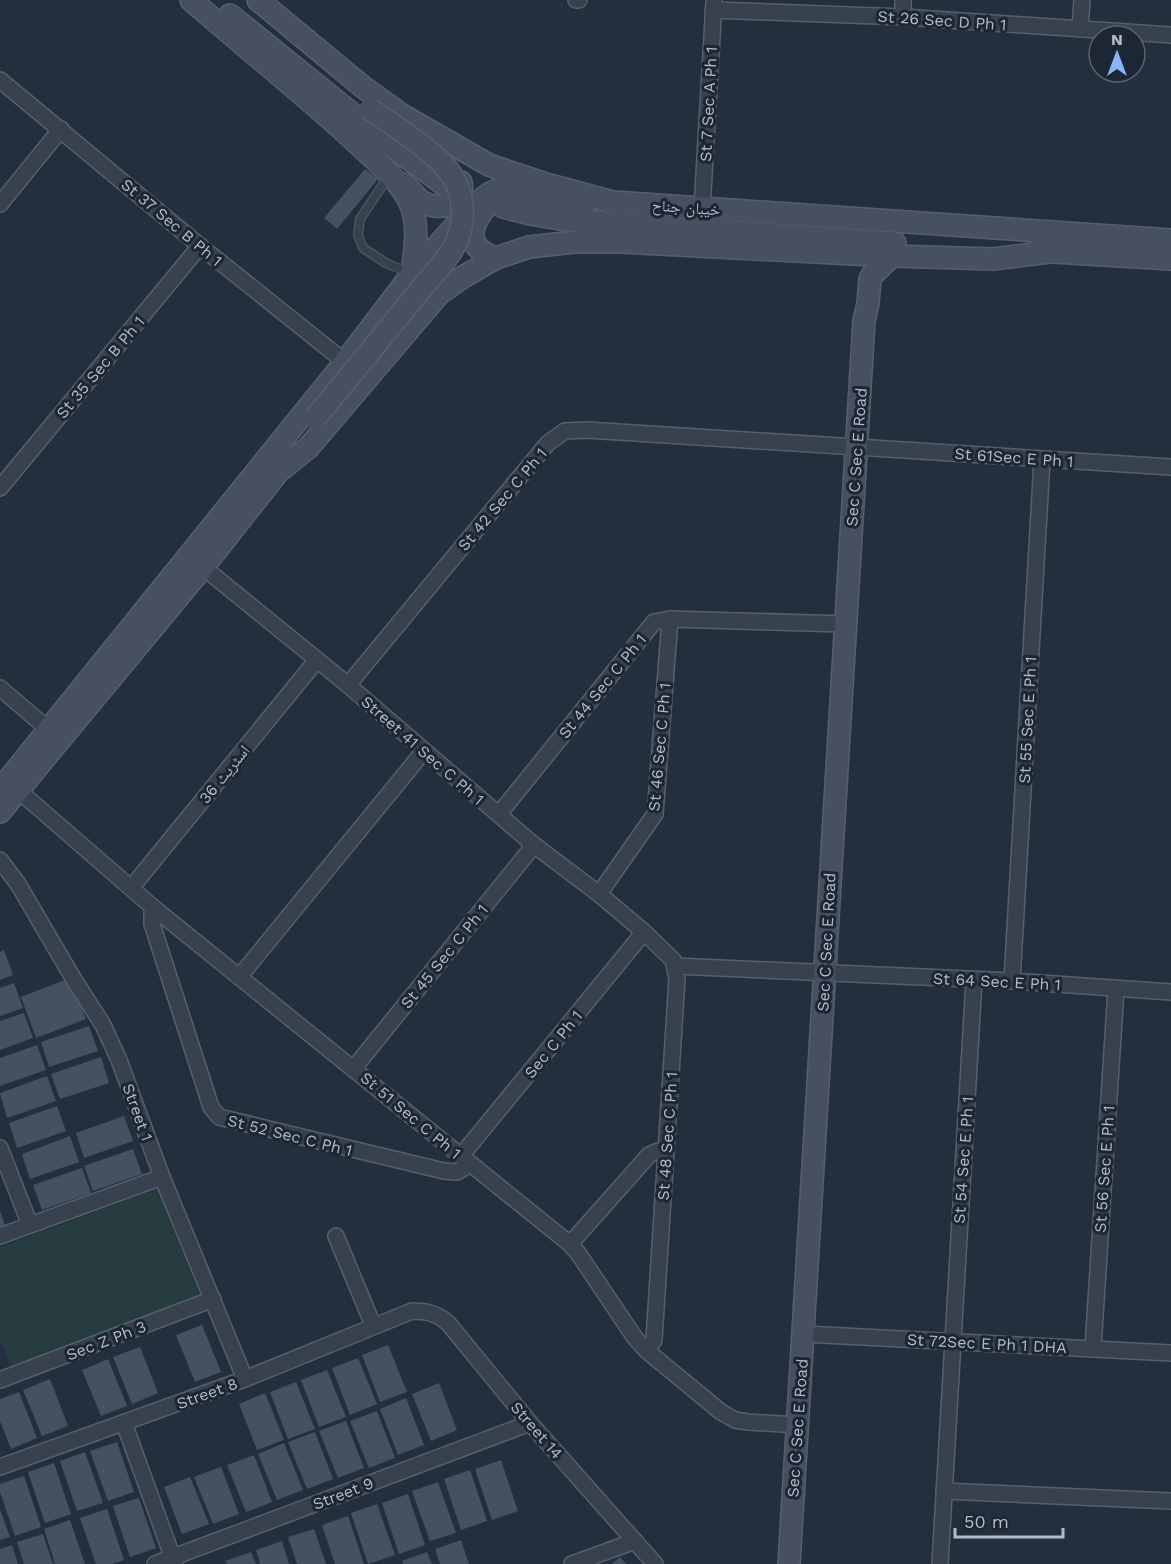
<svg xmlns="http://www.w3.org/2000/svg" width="1171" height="1564" viewBox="0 0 1171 1564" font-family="'Work Sans','Noto Naskh Arabic',sans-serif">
<rect width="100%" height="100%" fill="#242f3e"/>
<path fill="#263c3f" d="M157 1189 201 1299 13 1371 0 1340V1247Z"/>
<g fill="#455162">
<path d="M365 169 378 179 337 229 324 218Z"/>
<path d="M4 950 13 975 0 980V952Z"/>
<path d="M70 978 86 1019 36 1038 21 997Z"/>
<path d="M14 983 23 1008 0 1016V988Z"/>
<path d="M24 1013 33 1038 0 1050V1021Z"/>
<path d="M89 1026 98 1051 49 1067 41 1042Z"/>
<path d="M37 1045 46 1070 0 1086V1058Z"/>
<path d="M101 1057 109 1083 60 1099 51 1074Z"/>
<path d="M47 1076 56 1101 7 1118 0 1093Z"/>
<path d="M57 1106 66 1131 17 1148 9 1123Z"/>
<path d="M124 1116 133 1141 84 1158 76 1133Z"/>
<path d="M70 1136 79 1162 30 1179 22 1154Z"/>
<path d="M133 1149 142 1174 93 1191 84 1166Z"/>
<path d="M82 1168 91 1193 42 1210 33 1185Z"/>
<path d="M0 1211 5 1225 0 1227Z"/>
<path d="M202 1325 221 1372 195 1382 176 1335Z"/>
<path d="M388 1345 407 1392 380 1402 362 1355Z"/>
<path d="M140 1347 158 1393 132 1404 113 1357Z"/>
<path d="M358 1358 377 1404 350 1415 332 1368Z"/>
<path d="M108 1359 127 1406 101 1416 82 1370Z"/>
<path d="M327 1370 346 1417 319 1427 301 1380Z"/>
<path d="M50 1379 68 1426 42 1436 23 1390Z"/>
<path d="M296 1382 315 1429 288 1439 270 1392Z"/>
<path d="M439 1383 457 1430 431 1441 412 1394Z"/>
<path d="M19 1392 37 1438 11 1449 0 1421V1399Z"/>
<path d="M265 1393 284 1440 257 1450 239 1404Z"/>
<path d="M406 1398 424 1445 398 1455 380 1409Z"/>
<path d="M377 1411 395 1458 369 1468 350 1421Z"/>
<path d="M346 1421 364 1468 338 1478 319 1431Z"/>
<path d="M315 1432 333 1479 307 1489 288 1442Z"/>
<path d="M117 1442 134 1492 108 1501 90 1451Z"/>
<path d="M284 1443 303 1490 277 1500 258 1454Z"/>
<path d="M85 1452 103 1503 77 1511 60 1461Z"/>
<path d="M254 1455 272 1502 246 1512 227 1465Z"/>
<path d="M501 1460 518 1511 492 1520 475 1469Z"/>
<path d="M54 1463 71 1514 45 1523 28 1472Z"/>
<path d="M221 1467 239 1514 213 1524 194 1477Z"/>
<path d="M470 1470 487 1521 461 1530 444 1479Z"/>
<path d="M24 1476 41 1527 15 1536 0 1492V1484Z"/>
<path d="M190 1477 209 1524 182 1534 164 1487Z"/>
<path d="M438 1482 456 1533 430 1541 412 1491Z"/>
<path d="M408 1494 425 1545 399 1554 382 1503Z"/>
<path d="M139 1498 156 1548 130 1557 113 1506Z"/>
<path d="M377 1504 395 1555 368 1564 351 1513Z"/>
<path d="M0 1509 10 1537 0 1540Z"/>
<path d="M107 1509 124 1560 112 1564H96L80 1518Z"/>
<path d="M348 1516 364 1564H335L322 1525Z"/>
<path d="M70 1520 85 1564H55L44 1529Z"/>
<path d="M314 1529 326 1564H297L288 1537Z"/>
<path d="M43 1534 53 1564H24L17 1542Z"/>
<path d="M461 1540 469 1564H440L435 1549Z"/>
<path d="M282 1541 289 1564H260L256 1550Z"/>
<path d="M12 1545 18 1564H0V1549Z"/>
<path d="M251 1552 256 1564H227L225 1561Z"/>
<path d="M427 1552 432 1564H403L402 1561Z"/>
<path d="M620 1557 626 1564H612Z"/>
</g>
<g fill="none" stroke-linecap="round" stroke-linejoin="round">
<defs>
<path id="lane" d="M388 177 360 219 358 235 363 248 386 263 410 273"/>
<g id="street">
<path d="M576 0H579"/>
<path d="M713 10 903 17 1171 35"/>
<path d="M903 17V0"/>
<path d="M1080 29 1082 0"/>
<path d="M0 80 200 246 345 362"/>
<path d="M0 204 61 129"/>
<path d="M702 209 714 2"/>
<path d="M0 488 200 246"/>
<path d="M203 567 348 685 534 845 599 894 644 932 673 960 677 979 654 1340 647 1351"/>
<path d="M348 685 548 443 565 431 587 430 1171 467"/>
<path d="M0 688 48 729"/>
<path d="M18 790 155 909 570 1244 578 1253 635 1338 647 1351 721 1412 735 1420 748 1422 797 1425"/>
<path d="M499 814 654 622 670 619 845 624"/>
<path d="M0 860 18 884 73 978 103 1025 119 1060 162 1177 245 1379"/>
<path d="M131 888 316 661"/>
<path d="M599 894 655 814 670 619"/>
<path d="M155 909 152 913V924L211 1107 219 1117 444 1171 457 1172 471 1164"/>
<path d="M675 966 1012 981 1171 992"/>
<path d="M240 976 424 751"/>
<path d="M1012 981 1042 460"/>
<path d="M354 1068 534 845"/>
<path d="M0 1148 30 1225"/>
<path d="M461 1156 644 932"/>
<path d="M0 1236 162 1177"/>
<path d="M336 1236 373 1325"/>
<path d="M570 1244 649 1155 658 1151H666"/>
<path d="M804 1334 1171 1353"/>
<path d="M1093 1348 1116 989"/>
<path d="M0 1380 213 1299"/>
<path d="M124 1423 175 1564"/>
<path d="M0 1467 245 1379 412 1311C427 1311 436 1313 448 1323L530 1423 655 1564"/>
<path d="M944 1491 1171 1501"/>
<path d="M155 1564 530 1423"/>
<path d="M572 1564 635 1541"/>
<path d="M940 1564 974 980"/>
</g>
<g id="secondary">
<path d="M191 0C246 48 304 94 358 144 376 161 398 179 409 201 420 223 415 250 412 274"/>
<path d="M258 0 363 87 402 115 489 165 543 183 613 202 1171 240"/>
<path d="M230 15 397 150 453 191"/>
<path d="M404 184C410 189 415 196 421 201 438 212 466 206 461 182"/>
<path d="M488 204C470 226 463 247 496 258"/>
<path d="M503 207 530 214 566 220 895 243"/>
<path d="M1037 251 1171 259"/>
<path d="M282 469 308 448 439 294 463 277 496 258 529 247 575 242H621L892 256 993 259 1050 252"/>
<path d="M0 790 345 362 412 274 474 205 490 193 502 188 535 199 551 201 586 203"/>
<path d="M0 812 203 567 290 457"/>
<path d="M789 1564 864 321 868 303 870 279 872 275 892 256"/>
</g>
</defs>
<use href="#lane" stroke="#565f6c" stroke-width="10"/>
<use href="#street" stroke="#565f6c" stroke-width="18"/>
<use href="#secondary" stroke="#565f6c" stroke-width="24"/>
<use href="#lane" stroke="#38414e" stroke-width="8"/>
<use href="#street" stroke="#38414e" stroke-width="15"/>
<use href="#secondary" stroke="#465061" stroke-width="21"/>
<defs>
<path id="secondary-bridge" d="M315 418C349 377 383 336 416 295 427 281 452 256 457 240 465 221 464 197 454 179 441 154 393 126 370 109"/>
</defs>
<use href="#secondary-bridge" stroke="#565f6c" stroke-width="24" stroke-linecap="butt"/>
<use href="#secondary-bridge" stroke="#465061" stroke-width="21"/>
</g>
<g text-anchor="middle" stroke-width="6" stroke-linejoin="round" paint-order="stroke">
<g font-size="16" fill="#b4bcc9" stroke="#1d2633">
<text transform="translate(942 20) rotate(4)" y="6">St 26 Sec D Ph 1</text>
<text transform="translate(708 104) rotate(-87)" y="6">St 7 Sec A Ph 1</text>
<text transform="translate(686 207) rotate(4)" y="6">خیبان جناح</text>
<text transform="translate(172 222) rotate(40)" y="6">St 37 Sec B Ph 1</text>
<text transform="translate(100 367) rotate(-50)" y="6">St 35 Sec B Ph 1</text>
<text transform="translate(856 457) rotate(-86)" y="6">Sec C Sec E Road</text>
<text transform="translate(1014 457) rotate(4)" y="6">St 61Sec E Ph 1</text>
<text transform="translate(502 499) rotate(-50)" y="6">St 42 Sec C Ph 1</text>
<text transform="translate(602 686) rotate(-51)" y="6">St 44 Sec C Ph 1</text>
<text transform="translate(1027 720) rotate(-87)" y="6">St 55 Sec E Ph 1</text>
<text transform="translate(659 747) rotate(-85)" y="6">St 46 Sec C Ph 1</text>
<text transform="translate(423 750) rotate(41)" y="6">Street 41 Sec C Ph 1</text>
<text transform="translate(224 774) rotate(-51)" y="6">اسٹریٹ 36</text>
<text transform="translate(826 942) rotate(-87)" y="6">Sec C Sec E Road</text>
<text transform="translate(444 956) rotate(-51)" y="6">St 45 Sec C Ph 1</text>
<text transform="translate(997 981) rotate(3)" y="6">St 64 Sec E Ph 1</text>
<text transform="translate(553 1044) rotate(-51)" y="6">Sec C Ph 1</text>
<text transform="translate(138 1112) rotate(70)" y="6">Street 1</text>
<text transform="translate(411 1115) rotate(40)" y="6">St 51 Sec C Ph 1</text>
<text transform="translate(290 1135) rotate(14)" y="6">St 52 Sec C Ph 1</text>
<text transform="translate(667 1136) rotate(-86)" y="6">St 48 Sec C Ph 1</text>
<text transform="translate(963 1160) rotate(-86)" y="6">St 54 Sec E Ph 1</text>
<text transform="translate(1104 1169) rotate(-86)" y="6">St 56 Sec E Ph 1</text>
<text transform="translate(106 1340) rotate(-21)" y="6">Sec Z Ph 3</text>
<text transform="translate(987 1343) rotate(3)" y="6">St 72Sec E Ph 1 DHA</text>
<text transform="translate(207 1393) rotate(-20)" y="6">Street 8</text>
<text transform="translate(797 1428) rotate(-86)" y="6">Sec C Sec E Road</text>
<text transform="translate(537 1430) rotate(49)" y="6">Street 14</text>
<text transform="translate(343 1493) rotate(-21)" y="6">Street 9</text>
</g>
</g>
<g transform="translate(1117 54)"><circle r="28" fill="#1d2633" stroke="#59626f" stroke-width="1.5"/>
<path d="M0-4.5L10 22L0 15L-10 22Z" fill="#8ab4f8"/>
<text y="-9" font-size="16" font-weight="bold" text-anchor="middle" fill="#b4bcc9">N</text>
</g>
<path d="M955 1528v9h108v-9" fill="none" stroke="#b4bcc9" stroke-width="3"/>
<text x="964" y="1528" font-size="18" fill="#b4bcc9" stroke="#1d2633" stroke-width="4.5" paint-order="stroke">50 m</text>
</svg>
